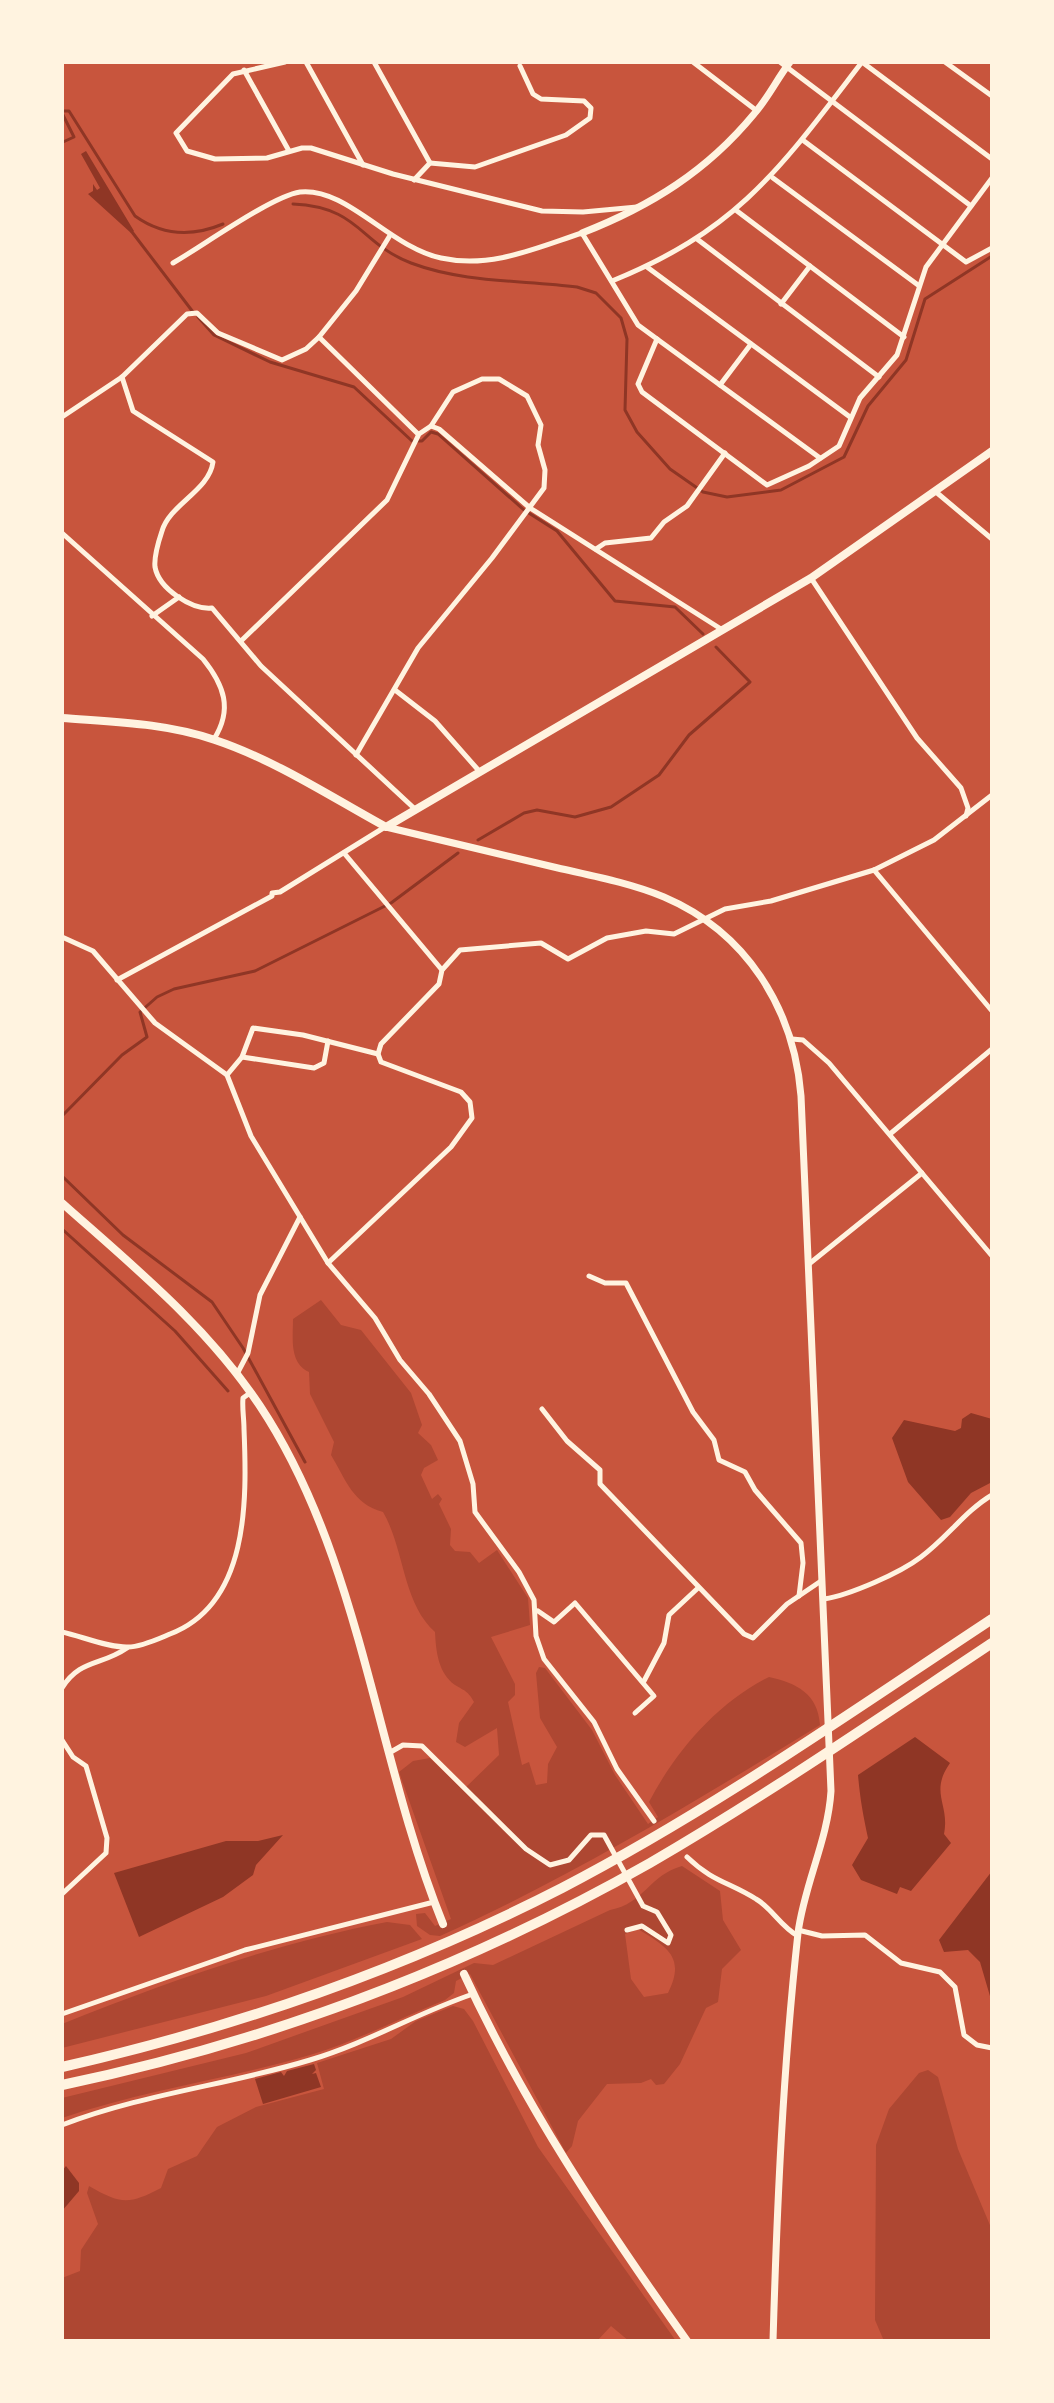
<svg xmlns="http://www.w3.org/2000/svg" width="1054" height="2403" viewBox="0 0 1054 2403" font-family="'Roboto Condensed',sans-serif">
<rect width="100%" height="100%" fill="#c8553d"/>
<g fill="#ae4732" fill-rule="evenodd">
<path d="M321 1300 341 1325 361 1330 411 1393 422 1425 418 1433 431 1445 438 1460 424 1468 421 1475 432 1499 438 1494 442 1499 439 1504 451 1529 450 1545 455 1551 470 1552 479 1563 497 1550 528 1598 530 1625 491 1637 515 1684V1695L508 1702 522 1765 529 1762 536 1785 547 1783 548 1764 557 1747 540 1718 536 1673 539 1667 545 1668 592 1730 615 1775 648 1824 658 1817 649 1802C675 1752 718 1702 769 1677 797 1683 818 1694 820 1725 696 1801 573 1876 440 1936L430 1935 417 1926 416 1914 425 1913 435 1926 451 1919 399 1772 413 1761 430 1758 463 1790 499 1755 497 1728 465 1747 456 1742 459 1723 474 1702C468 1691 465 1691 455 1685 438 1673 436 1651 435 1632 402 1602 405 1550 383 1512 353 1504 346 1480 331 1455L334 1442 310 1394 309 1372C289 1363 293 1338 293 1319Z"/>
<path d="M682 1866 720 1891 723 1920 741 1950 722 1969 718 2002 706 2008 680 2064 664 2084 656 2085 651 2079 641 2083 607 2084 578 2121 572 2146 566 2153 470 1974 456 1981 454 1993 445 2000C400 2018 357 2041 310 2055 228 2079 143 2090 62 2118V2098L246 2053 403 1997 474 1963 493 1965 610 1910C644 1904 649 1875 682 1866ZM638 1929C667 1947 686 1957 668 1993L644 1997 631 1979 625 1934Z"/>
<path d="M387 1922 410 1925 422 1939 266 1996 62 2048V2024C166 1982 276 1943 387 1922Z"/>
<path d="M453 2006 464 2009 473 2021 538 2147 676 2341H629L611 2326 597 2341H62V2278L80 2271 81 2250 98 2224 87 2193 89 2186C120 2204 129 2205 161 2188L168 2169 197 2156 217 2127 256 2107 324 2089 317 2063 391 2039 416 2021Z"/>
<path d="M928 2070 938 2077 958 2149 992 2230V2341H884L875 2320 876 2145 889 2109 919 2073Z"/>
</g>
<g fill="#8f3625">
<path d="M86 151 134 231 131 233 88 194 93 191V184L97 190 100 188 81 154Z"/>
<path d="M971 1413 992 1419V1482L971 1493 950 1517 941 1520 908 1482 892 1438 904 1420 955 1431 961 1428 962 1419Z"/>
<path d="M915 1737 950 1763C929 1793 950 1804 944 1834L951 1843 911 1891 900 1887 897 1894 861 1880 852 1865 868 1838C863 1815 860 1798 858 1775Z"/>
<path d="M283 1835 256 1865 253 1875 223 1897 139 1937 114 1873 226 1841H258Z"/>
<path d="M992 1871V2003L980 1962 968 1950 944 1952 939 1940Z"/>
<path d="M314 2064 316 2070 312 2074 316 2073 321 2087 263 2104 255 2079 281 2072 284 2076 287 2071Z"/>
<path d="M66 2166 79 2183V2191L62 2211V2171Z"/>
</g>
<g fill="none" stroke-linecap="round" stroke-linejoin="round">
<g stroke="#8f3625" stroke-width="3">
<path d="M62 111H69L135 216C163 236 192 237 223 224"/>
<path d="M62 113 74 137 63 142"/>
<path d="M293 204C360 207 359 243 411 263 464 283 522 280 577 287L596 293 621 318 627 339 625 410 637 432 670 469 703 492 727 497 781 490 844 457 868 406 906 360 925 299 992 256"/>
<path d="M132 232 193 312"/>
<path d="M198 317 214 335 270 362 354 387 412 441H422L431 432 438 434 524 510 557 531 615 601 675 607 703 634"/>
<path d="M478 840 524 813 537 810 575 817 611 807 659 775 689 735 750 682 716 647"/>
<path d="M62 1116 122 1055 147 1037 140 1012 157 997 174 989 255 971 391 903 458 853"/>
<path d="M62 1176 123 1235 212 1302 243 1348 305 1462"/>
<path d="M62 1229 175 1331 228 1391"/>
</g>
<g stroke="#fff3e0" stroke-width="5">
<path d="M285 62 233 74 176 133 187 151 215 159 267 158 302 148H311L393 174 542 211 583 212 637 207"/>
<path d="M306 62 363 165"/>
<path d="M374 62 430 163 414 180"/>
<path d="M693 62 757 111"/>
<path d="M780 62 971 206"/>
<path d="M862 62 992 159"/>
<path d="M945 62 992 96"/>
<path d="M244 70 289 151"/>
<path d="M804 141 966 262 992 248"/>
<path d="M430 163 475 167 566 135 590 118 591 108 584 101 541 99 533 94 520 66"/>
<path d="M773 178 918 285"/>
<path d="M737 211 904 337"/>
<path d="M697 239 879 377"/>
<path d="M173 263C201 247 272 196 300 192 347 187 389 247 441 258 491 269 536 248 582 233L638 325 657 339 638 384 642 392 767 485 809 466 839 446 860 398 897 355 926 267 992 178"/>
<path d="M647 267 850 417"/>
<path d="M612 281C740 229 781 167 862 62"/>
<path d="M781 304 810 266"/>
<path d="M319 337 356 291 389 237"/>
<path d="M657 339 820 458"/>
<path d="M122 377 133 411 213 462C209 491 170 504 162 531 159 540 154 558 155 567 159 589 192 610 212 608L261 666 416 810"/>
<path d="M720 385 751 344"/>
<path d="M62 417 122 377 187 314 197 313 218 333 282 360 306 349 319 337 418 434"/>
<path d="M431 426 439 429 530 508 721 629"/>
<path d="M936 492 992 539"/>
<path d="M62 533 203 659C224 685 233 709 214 739"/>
<path d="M596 549 605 543 651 538 664 522 687 506 725 453"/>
<path d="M811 578 917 738 961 788 968 808 966 816"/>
<path d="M152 616 179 597"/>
<path d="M241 641 387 500 419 434 431 426 453 392 482 379H499L527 396 541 425 538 445 545 470 544 488 492 558 418 648 356 755"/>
<path d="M395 690 435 721 480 772"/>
<path d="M344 853 442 970"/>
<path d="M874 870 992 1011"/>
<path d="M62 937 93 951 155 1023 227 1075 251 1136 328 1263 375 1318 400 1360 429 1394 460 1441 473 1484 475 1512 519 1572 534 1600 536 1636 544 1659 594 1722 617 1769 654 1821"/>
<path d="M117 980 272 896V893L280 892 385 827"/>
<path d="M792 1039 803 1040 829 1063 992 1256"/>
<path d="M242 1057 314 1068 324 1063 328 1041"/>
<path d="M227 1075 242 1057 253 1028 303 1035 378 1054"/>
<path d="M890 1134 992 1049"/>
<path d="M328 1263 451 1147 472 1118 470 1102 461 1092 381 1062 378 1054 381 1044 439 984 442 970 460 950 541 943 568 959 607 938 646 931 674 934 725 909 771 901 874 870 934 840 992 795"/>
<path d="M809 1264 922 1173"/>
<path d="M589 1276 605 1283H626L693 1412 714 1440 719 1460 745 1472 755 1490 801 1543 803 1563 799 1596"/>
<path d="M237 1374 248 1353 260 1295 300 1217"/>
<path d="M542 1409 567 1441 600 1470V1484L744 1634 753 1638 787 1604 821 1581"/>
<path d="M824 1599C850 1595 900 1573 921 1557 947 1538 965 1511 992 1495"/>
<path d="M538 1611 554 1622 575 1603 654 1696 635 1713"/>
<path d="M62 1632C81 1636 109 1648 128 1647 141 1647 158 1639 170 1634 249 1604 247 1501 244 1429 244 1418 242 1409 243 1398L250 1393"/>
<path d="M644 1681 664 1643 669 1615 698 1588"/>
<path d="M62 1688C80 1659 101 1666 127 1648"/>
<path d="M62 1740 73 1757 86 1766 107 1838 106 1853 62 1894"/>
<path d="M389 1753 403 1745 422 1746 526 1849 550 1865 569 1860 591 1835H604L643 1906 657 1912 671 1935 668 1943 642 1926 627 1930"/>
<path d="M687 1857C713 1882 729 1882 756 1899 772 1908 780 1926 798 1936"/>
<path d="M798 1930 822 1936 865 1935 901 1963 940 1972 955 1987 964 2035 977 2045 992 2048"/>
<path d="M62 2014 245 1950 434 1902"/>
<path d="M62 2125C143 2094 228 2085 310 2060 367 2043 417 2013 473 1994"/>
</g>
<g stroke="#fff3e0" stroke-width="7">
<path d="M582 233C651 206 707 171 754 114 768 98 777 79 790 62"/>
<path d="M386 827C443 841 501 854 558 868 593 876 630 883 664 897 746 932 794 1008 801 1096L831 1791C828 1840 804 1885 798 1933 783 2069 777 2205 773 2341"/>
</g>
<g stroke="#fff3e0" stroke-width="8">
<path d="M62 1203C133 1266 207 1326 260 1406 361 1558 375 1756 443 1924"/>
<path d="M464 1974C525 2106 603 2223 687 2341"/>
</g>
<path stroke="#fff3e0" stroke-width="8" d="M62 718C113 722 166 723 215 740 275 760 331 797 386 827L811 578 992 451"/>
<g stroke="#fff3e0" stroke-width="10">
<path d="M62 2067C234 2028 404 1969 562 1888 712 1810 851 1712 992 1619"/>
<path d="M62 2085C268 2042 467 1967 650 1863 767 1795 879 1718 992 1643"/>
</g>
</g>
<rect width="1054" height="2403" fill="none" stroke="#fff3e0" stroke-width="128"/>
</svg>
